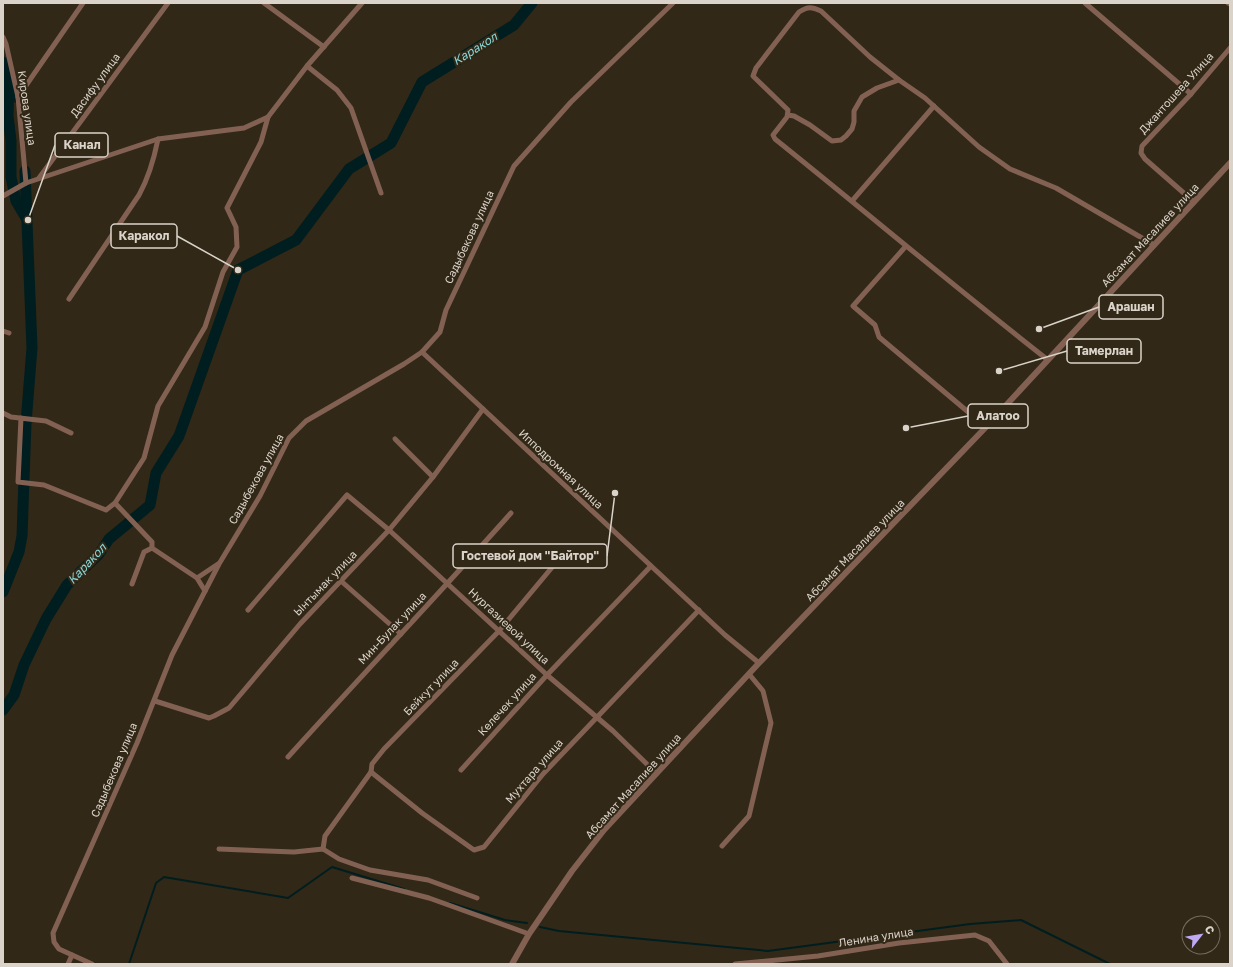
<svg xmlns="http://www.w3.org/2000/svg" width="1233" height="967" viewBox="0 0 1233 967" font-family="'Golos Text',sans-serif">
<rect width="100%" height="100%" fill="#322817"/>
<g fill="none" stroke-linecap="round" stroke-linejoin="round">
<g stroke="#001e1f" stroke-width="2">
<path d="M450 903 505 920 527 923"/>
<path d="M540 927 559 931 768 951 970 924 1021 920 1110 964"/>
<path d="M129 964 156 883 164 877 288 898 332 867 404 889"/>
</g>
<g stroke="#001e1f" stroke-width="11">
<path d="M3 62 18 98"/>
<path d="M9 80 8 116 11 141V177L16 201 26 218"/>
<path d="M3 592 19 552 22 536 26 423 32 348 25 171"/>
<path d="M3 710 14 695 24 665 46 619 67 585 99 554 109 539 150 505 156 473 179 436 238 270 296 240 349 169 391 143 422 82 514 25 532 3"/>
</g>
<g stroke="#826153" stroke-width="5">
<path d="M264 3 324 47"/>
<path d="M1085 3 1191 94"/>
<path d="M1228 3 1230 4"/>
<path d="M3 37 6 44 18 97 26 183"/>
<path d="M307 66 337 90 351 108 381 193"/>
<path d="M18 97 83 3"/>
<path d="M788 115 794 116 810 125 832 141 841 140 846 136 852 129 854 122V111L862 97 877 88 899 80"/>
<path d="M39 178 168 3"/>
<path d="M3 196 26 183 158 139 244 128 268 117 307 66 362 3"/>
<path d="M852 201 934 106"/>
<path d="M1194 202 1145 159 1141 153 1142 146 1191 94 1230 48"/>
<path d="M906 246 853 306 875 325 879 337 986 427"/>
<path d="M69 299 139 195C149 177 154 159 158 139"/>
<path d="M3 331 9 333"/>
<path d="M422 352 725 635 759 663"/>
<path d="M1048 360C956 288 866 212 775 139L773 135 787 117 788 110 755 78 753 76 756 68 799 12C808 6 812 7 821 11L870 57 899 80 925 98 979 147 1010 169 1056 188 1154 245"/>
<path d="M3 413 11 417 46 421 71 433"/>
<path d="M21 418 18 482 44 485 106 510 115 503 144 458 158 406 205 327 223 272 237 247 236 227 227 208 261 142 268 117"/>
<path d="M395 439 433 477"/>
<path d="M115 503 152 542V548L197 578 218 564"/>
<path d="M197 578 205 591"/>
<path d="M341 581 401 634"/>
<path d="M132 584 144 552 152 548"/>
<path d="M248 610 347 495 389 530 547 675 613 731 656 773"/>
<path d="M155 701 209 718 214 716 229 708 300 624 389 530 433 477 483 409"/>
<path d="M288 757C362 675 438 595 511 513"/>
<path d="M461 770 547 675 651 566"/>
<path d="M371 772 422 813 474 850 484 847 543 774 699 610"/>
<path d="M722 846 749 816 771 723 763 691 749 674"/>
<path d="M219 849 294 852 323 849 339 859 370 870 428 880 477 898"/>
<path d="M323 849 325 836 371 772 372 764 384 749 499 631 569 547"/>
<path d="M352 878 429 898 529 934"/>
<path d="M68 964 72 955"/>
<path d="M92 964 59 949 54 942 53 933 137 743 172 655 219 564 260 496 289 438 306 421 404 364 422 352 440 332 446 310 514 166 571 102 673 3"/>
<path d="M735 964 818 956 899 943 975 935 989 941 1007 964"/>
</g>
<path stroke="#826153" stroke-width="6" d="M512 964 529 934 572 871 604 830 759 663 986 427 1230 163"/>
</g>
<g text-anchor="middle" stroke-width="4" stroke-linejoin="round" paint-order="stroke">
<g font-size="11" fill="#dad3c9" stroke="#322817">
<text transform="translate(95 85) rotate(-54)" y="4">Дасифу улица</text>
<text transform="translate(1176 93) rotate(-48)" y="4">Джантошева Улица</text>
<text transform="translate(27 108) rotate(82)" y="4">Кирова улица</text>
<text transform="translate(1150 235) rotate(-47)" y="4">Абсамат Масалиев улица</text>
<text transform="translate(469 237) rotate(-65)" y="4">Садыбекова улица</text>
<text transform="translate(561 469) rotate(43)" y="4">Ипподромная улица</text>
<text transform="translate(256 479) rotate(-61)" y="4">Садыбекова улица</text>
<text transform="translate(855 550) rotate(-46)" y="4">Абсамат Масалиев улица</text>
<text transform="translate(325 583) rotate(-46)" y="4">Ынтымак улица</text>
<text transform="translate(509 626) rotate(43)" y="4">Нургазиевой улица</text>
<text transform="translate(392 628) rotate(-47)" y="4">Мин-Булак улица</text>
<text transform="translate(431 687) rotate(-46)" y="4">Бейкут улица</text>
<text transform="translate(507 704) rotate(-48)" y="4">Келечек улица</text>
<text transform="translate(114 770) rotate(-67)" y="4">Садыбекова улица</text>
<text transform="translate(534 771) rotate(-49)" y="4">Мухтара улица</text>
<text transform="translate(633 786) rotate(-48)" y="4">Абсамат Масалиев улица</text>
<text transform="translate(876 937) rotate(-9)" y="4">Ленина улица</text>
</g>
<g font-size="12" font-style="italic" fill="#8ad8d9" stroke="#322817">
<text transform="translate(475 49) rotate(-32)" y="4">Каракол</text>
<text transform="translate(87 564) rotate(-47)" y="4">Каракол</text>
</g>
</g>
<path fill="none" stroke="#dad3c9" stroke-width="1.5" d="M28 220L55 145M238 270L177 236M1039 329L1099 307M999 371L1067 351M906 428L968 416M615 493L607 556"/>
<g fill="#dad3c9" stroke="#322817" stroke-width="1.5">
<circle cx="28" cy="220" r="4"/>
<circle cx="238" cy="270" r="4"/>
<circle cx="1039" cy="329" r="4"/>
<circle cx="999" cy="371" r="4"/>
<circle cx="906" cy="428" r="4"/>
<circle cx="615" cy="493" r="4"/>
</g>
<g fill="#322817" stroke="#dad3c9" stroke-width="1.5">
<rect x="55" y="133" width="53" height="24" rx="4"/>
<rect x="111" y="224" width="66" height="24" rx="4"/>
<rect x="1099" y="295" width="64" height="24" rx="4"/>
<rect x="1067" y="339" width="74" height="24" rx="4"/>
<rect x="968" y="404" width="60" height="24" rx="4"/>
<rect x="453" y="544" width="154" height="24" rx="4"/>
</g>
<g font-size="12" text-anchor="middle" font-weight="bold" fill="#dad3c9">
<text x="82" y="149">Канал</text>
<text x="144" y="240">Каракол</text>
<text x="1131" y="311">Арашан</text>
<text x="1104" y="355">Тамерлан</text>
<text x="998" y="420">Алатоо</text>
<text x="530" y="560">Гостевой дом "Байтор"</text>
</g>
<rect width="1233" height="967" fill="none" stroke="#dad3c9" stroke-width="8"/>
<g transform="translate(1201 935) rotate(59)"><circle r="19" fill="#322817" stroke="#756c5e"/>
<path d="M0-3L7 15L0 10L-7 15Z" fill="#bea9f4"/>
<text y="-6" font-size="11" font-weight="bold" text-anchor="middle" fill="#dad3c9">С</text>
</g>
</svg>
